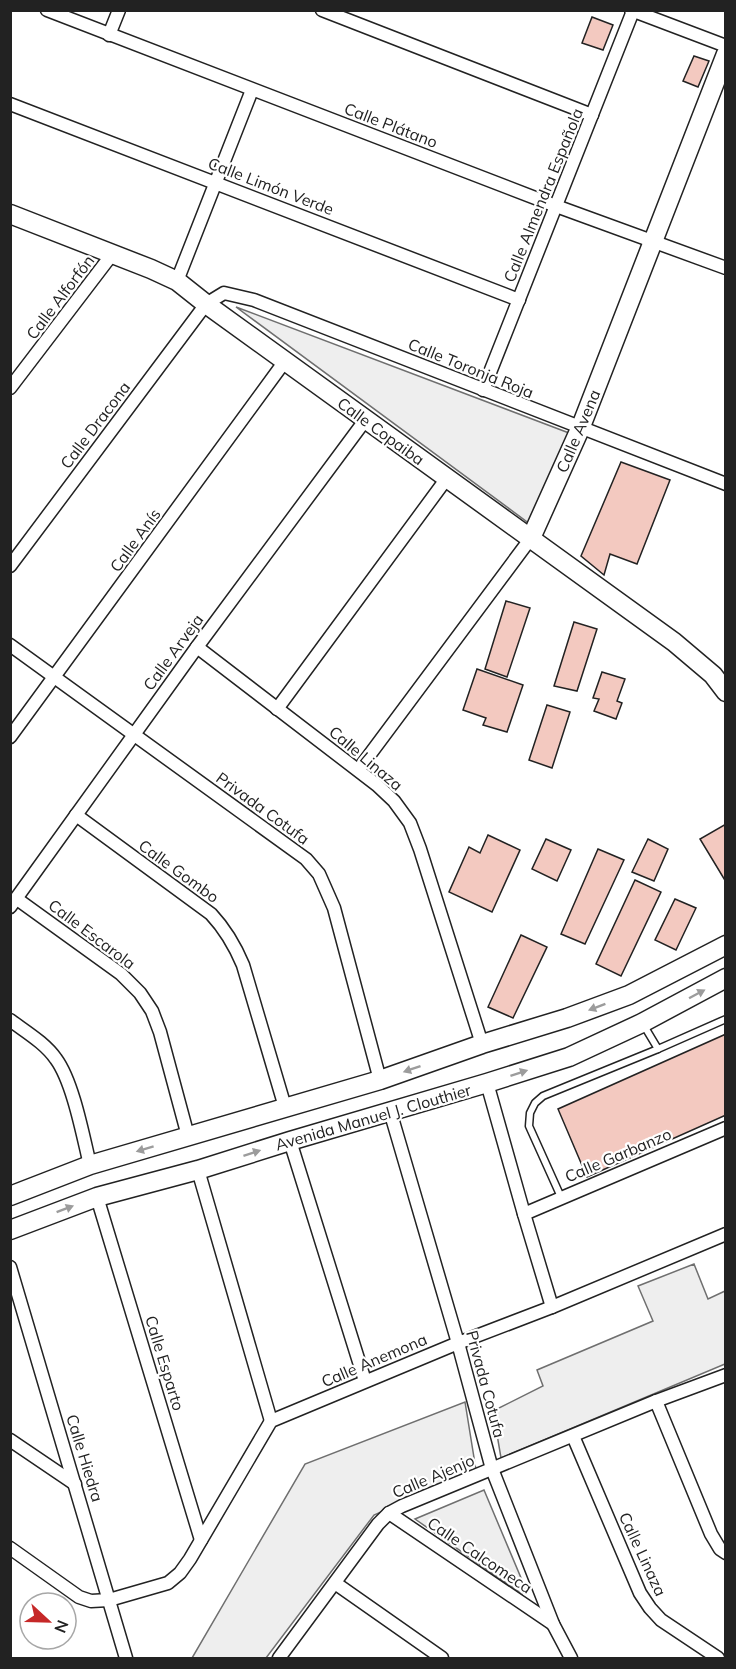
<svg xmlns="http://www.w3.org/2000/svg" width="736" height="1669" viewBox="0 0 736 1669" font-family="Mulish,sans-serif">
<rect width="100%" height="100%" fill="#fff"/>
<g fill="#eee" stroke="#6f6f6f" stroke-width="1.5">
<path d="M236 307 569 433 530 524Z"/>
<path d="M694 1264 708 1299 725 1291V1364L501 1458 493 1411 543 1386 537 1370 653 1321 638 1286Z"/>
<path d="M465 1402 476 1470 374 1515 266 1658H192L305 1464Z"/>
<path d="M484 1490 524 1585 525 1591 522 1594 415 1519Z"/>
</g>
<g fill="#f3c9c0" stroke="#222" stroke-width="1.5">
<path d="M592 17 613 25 603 50 582 43Z"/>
<path d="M694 56 709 61 698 87 683 81Z"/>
<path d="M621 462 670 480 637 564 610 554 604 575 581 556Z"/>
<path d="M506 601 530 608 507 677 485 669Z"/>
<path d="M574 622 597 629 577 691 554 686Z"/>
<path d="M477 669 523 685 507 732 483 725 486 718 463 710Z"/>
<path d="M602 672 625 679 617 701 622 703 616 719 594 711 599 699 593 698Z"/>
<path d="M547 705 570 712 552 768 529 760Z"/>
<path d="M726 824V882L700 839Z"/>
<path d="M488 835 520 850 492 912 449 892 469 847 480 853Z"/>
<path d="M546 839 571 850 557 881 532 869Z"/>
<path d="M648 839 668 849 654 881 632 872Z"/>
<path d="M598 849 624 860 585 944 561 934Z"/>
<path d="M635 880 661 892 621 976 596 964Z"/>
<path d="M675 899 696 908 676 950 655 940Z"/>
<path d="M521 935 547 947 513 1018 488 1007Z"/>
<path d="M726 1034V1115L587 1177 558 1109Z"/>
</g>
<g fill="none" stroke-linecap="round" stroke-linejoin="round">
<defs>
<g id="lane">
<path d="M643 1024 658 1049"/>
<path d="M561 1197 529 1126 530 1113 535 1103 543 1096 658 1049 726 1019"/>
</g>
<g id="street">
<path d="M47 10 556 206 726 268"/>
<path d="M322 10 592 115"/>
<path d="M631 10 726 46"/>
<path d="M109 35 119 10"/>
<path d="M10 104 519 300"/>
<path d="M177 281 252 90"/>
<path d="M10 388 113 253"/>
<path d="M483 390 633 11"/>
<path d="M10 566 206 304 224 293 254 300 726 484"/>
<path d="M10 645 306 859 319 874 334 908 380 1080"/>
<path d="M197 647 377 785 394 801 410 823 420 849 482 1044"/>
<path d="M277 709 447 478"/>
<path d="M10 737 285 361"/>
<path d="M359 769 531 538"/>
<path d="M76 815 211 914C226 930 235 946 243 965L285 1107"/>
<path d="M17 899 121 974 140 993 152 1011 160 1032 188 1136"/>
<path d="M10 907 197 647 366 419"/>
<path d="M10 1020C26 1032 45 1043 56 1059 73 1082 83 1136 90 1165"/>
<path d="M487 1083 524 1214 552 1307"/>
<path d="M390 1111 458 1343 492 1469 553 1624 571 1658"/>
<path d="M290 1141 365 1381"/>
<path d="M198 1170 271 1421"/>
<path d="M97 1197 201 1540"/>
<path d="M524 1214 726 1128"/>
<path d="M10 1267 126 1658"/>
<path d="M656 1401 711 1534 720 1549 726 1553"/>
<path d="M573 1436 640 1593 650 1608 661 1620 718 1658"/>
<path d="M10 1440 75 1484"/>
<path d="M389 1513 553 1624"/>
<path d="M10 1548 79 1597 91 1601 109 1600 168 1583 180 1573 190 1559 271 1421 458 1343 552 1307 726 1234"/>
<path d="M335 1583 442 1658"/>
<path d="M279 1658 378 1524 389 1513 402 1506 656 1401 726 1375"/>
</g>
<g id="secondary">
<path d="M10 214 151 269 177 281 206 304 674 642 713 675 726 692"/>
<path d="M531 538 580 429 726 54"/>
<path d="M10 1196 90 1165 380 1080 482 1044 567 1018 629 995 726 945"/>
<path d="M10 1230 97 1197 198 1170 290 1141 487 1083 569 1057 642 1023 726 978"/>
</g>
</defs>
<use href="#lane" stroke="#222" stroke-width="9"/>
<use href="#street" stroke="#222" stroke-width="15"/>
<use href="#secondary" stroke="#222" stroke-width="21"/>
<use href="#lane" stroke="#fff" stroke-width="6"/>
<use href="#street" stroke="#fff" stroke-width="12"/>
<use href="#secondary" stroke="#fff" stroke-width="18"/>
</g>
<defs><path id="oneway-solid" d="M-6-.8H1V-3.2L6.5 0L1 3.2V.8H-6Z" transform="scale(1.5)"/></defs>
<g fill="#9c9c9c">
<use href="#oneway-solid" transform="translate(697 994) rotate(-28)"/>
<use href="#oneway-solid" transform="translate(597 1007) rotate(159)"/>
<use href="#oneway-solid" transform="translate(412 1069) rotate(161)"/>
<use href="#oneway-solid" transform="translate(519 1073) rotate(-18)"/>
<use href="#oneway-solid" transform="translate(145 1149) rotate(163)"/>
<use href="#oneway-solid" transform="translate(252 1153) rotate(-18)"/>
<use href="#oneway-solid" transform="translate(65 1209) rotate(-21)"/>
</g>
<g text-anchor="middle" stroke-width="4.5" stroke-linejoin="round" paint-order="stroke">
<g font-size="16" fill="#222" stroke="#fff">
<text transform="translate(391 125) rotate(21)" y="6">Calle Plátano</text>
<text transform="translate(271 186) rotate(21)" y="6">Calle Limón Verde</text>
<text transform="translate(543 195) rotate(-68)" y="6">Calle Almendra Española</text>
<text transform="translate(60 297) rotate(-53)" y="6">Calle Alforfón</text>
<text transform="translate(471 368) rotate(22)" y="6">Calle Toronja Roja</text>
<text transform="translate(95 425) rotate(-53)" y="6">Calle Dracona</text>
<text transform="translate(381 431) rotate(36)" y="6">Calle Copaiba</text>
<text transform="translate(578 431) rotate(-67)" y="6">Calle Avena</text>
<text transform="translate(135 540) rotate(-54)" y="6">Calle Anís</text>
<text transform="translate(173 652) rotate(-54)" y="6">Calle Arveja</text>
<text transform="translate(366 758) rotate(40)" y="6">Calle Linaza</text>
<text transform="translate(263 808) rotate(36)" y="6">Privada Cotufa</text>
<text transform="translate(179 871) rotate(36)" y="6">Calle Gombo</text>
<text transform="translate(92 934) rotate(37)" y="6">Calle Escarola</text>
<text transform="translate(373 1117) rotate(-16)" y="6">Avenida Manuel J. Clouthier</text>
<text transform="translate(618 1155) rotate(-23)" y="6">Calle Garbanzo</text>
<text transform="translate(374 1360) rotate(-23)" y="6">Calle Anemona</text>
<text transform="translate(165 1363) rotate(73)" y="6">Calle Esparto</text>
<text transform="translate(486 1384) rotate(75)" y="6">Privada Cotufa</text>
<text transform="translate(85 1458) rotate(73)" y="6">Calle Hiedra</text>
<text transform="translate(433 1476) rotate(-23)" y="6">Calle Ajenjo</text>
<text transform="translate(643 1554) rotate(65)" y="6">Calle Linaza</text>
<text transform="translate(480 1555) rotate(34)" y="6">Calle Calcomeca</text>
</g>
</g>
<rect width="736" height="1669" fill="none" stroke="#222222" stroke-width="24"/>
<g transform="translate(48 1621) rotate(112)"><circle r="28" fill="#ffffff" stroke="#a7a7a7" stroke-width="1.5"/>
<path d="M0-4.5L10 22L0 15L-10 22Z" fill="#c62828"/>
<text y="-9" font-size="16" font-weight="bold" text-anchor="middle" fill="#222222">N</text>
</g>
</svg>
